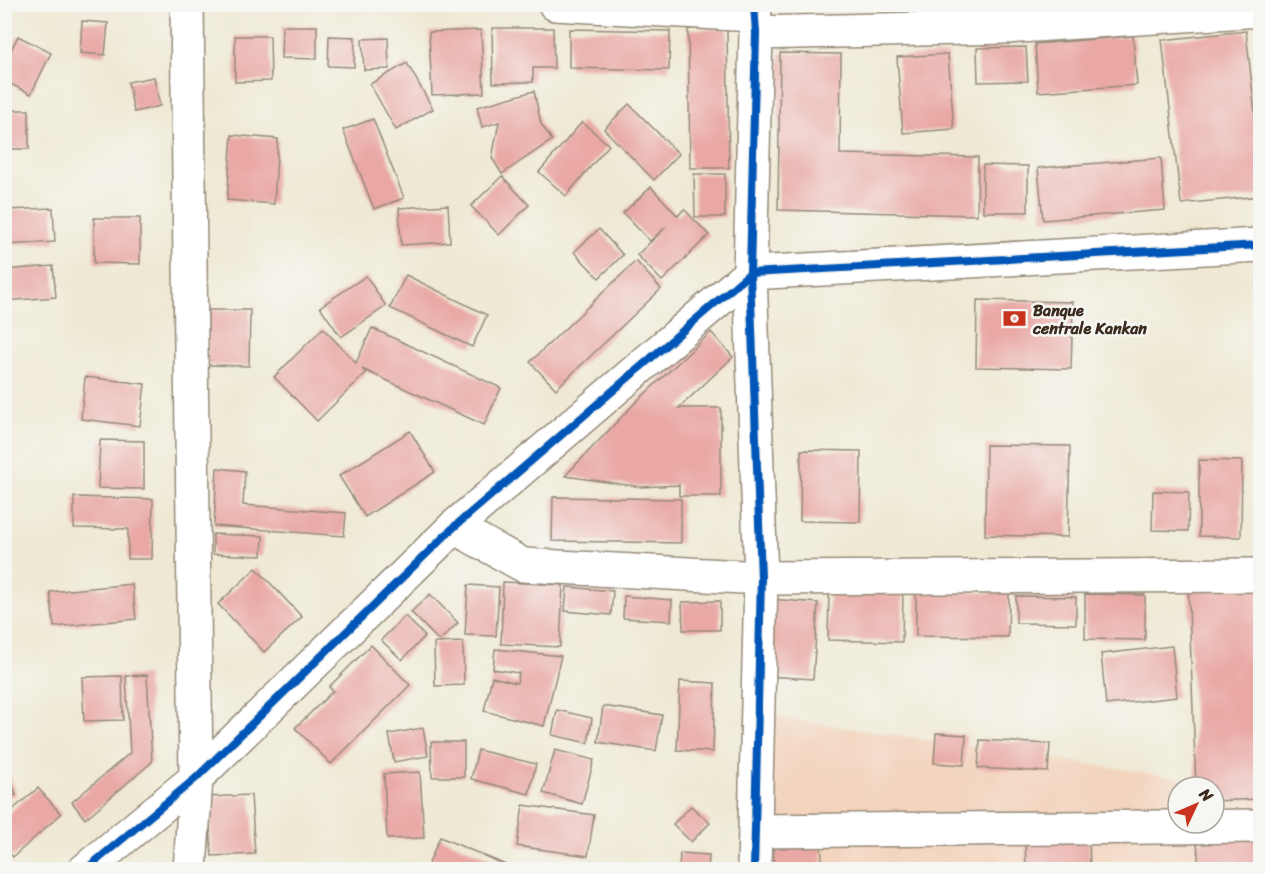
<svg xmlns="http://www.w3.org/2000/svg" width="1265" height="874" viewBox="0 0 1265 874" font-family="Sriracha,sans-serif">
<rect width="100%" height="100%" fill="#f6f6f2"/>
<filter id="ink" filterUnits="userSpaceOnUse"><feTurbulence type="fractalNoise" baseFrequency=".0167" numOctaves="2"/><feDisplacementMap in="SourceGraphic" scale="12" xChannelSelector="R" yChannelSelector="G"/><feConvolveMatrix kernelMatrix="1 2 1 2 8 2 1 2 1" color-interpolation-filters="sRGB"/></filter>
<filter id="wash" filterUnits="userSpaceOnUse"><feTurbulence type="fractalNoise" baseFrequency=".008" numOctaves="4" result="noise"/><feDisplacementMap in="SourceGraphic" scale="24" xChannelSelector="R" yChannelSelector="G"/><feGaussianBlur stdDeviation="1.35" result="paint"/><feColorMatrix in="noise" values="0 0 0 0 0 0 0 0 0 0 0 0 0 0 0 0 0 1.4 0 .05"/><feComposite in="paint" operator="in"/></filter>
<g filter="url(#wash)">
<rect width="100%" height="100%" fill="#efe9d4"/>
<path fill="#f3d4be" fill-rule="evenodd" d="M769 716 1260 790V869L768 870ZM1178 787H1214V823H1178Z"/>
<g id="blocks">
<g fill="#e9a8a4">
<path d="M886 4H1098V6L887 16Z"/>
<path d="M82 21 108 23 105 55 80 53Z"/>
<path d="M282 26H317V59L281 58Z"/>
<path d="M492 28H553L554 68H533V82L493 83Z"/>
<path d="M569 29 670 31 669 70 569 68Z"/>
<path d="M688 29H727L729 168H690Z"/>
<path d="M481 30 484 93 432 95 429 32Z"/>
<path d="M1246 31 1260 160V196L1181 204 1162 40Z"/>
<path d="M18 36 51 53 31 94 4 81V64Z"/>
<path d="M235 36H270L271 81 235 82Z"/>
<path d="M329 36 355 37 354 67 328 66Z"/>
<path d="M1133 36 1137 85 1038 92 1035 44Z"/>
<path d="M388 38 389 69 364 70 362 39Z"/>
<path d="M1026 47 1028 81 978 82 977 48Z"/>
<path d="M780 53 841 54 840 154 978 157 977 215 778 210Z"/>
<path d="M948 54 954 129 903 133 897 57Z"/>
<path d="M407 63 433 109 396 130 370 84Z"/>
<path d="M154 77 160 106 134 112 128 82Z"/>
<path d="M534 91 541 124 552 140 502 174 492 158 499 122 482 127 477 107Z"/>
<path d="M629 104 679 154 654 180 604 129Z"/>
<rect x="5" y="110" width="24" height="39"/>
<path d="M373 119 404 198 374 209 343 130Z"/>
<path d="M582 122 609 145 566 196 539 172Z"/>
<path d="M232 135 278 139 274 204 227 200Z"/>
<path d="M1161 158 1165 210 1043 220 1038 168Z"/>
<path d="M983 165 1028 166V212H983Z"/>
<path d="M694 174H725V217H695Z"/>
<path d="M502 176 529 205 499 235 471 206Z"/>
<path d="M651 187 678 216 684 209 709 235 662 281 637 255 666 227 650 241 623 213Z"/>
<path d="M448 205 450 242 401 245 399 208Z"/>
<path d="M53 208 55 242 4 245V210Z"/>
<path d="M94 218H140V264L94 263Z"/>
<path d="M599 229 623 255 599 278 574 252Z"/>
<path d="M636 261 661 289 556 389 530 362Z"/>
<path d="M53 266 56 297 4 301V270Z"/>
<path d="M406 275 487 315 472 347 390 308Z"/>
<path d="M366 276 386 306 341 337 320 307Z"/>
<path d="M977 300 1073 302 1071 369 976 367Z"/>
<path d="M208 310H250L249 366 207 365Z"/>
<path d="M323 328 356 363 372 328 501 388 484 425 362 369 366 373 317 421 274 377Z"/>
<path d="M711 332 733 357 679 408H721V496H679V485L641 487 565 476 633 405Z"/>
<path d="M85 377 145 384 140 426 81 419Z"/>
<path d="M410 431 435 472 365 517 339 476Z"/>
<path d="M100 440 144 441V489L98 488Z"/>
<path d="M986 445 1070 446 1068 537 985 535Z"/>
<path d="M801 450 861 451 860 522 800 521Z"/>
<path d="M1199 460 1242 461 1241 537 1199 536Z"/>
<path d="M217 468 245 471 243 505 346 513 344 536 214 526Z"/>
<path d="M1153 491 1189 492 1188 531 1152 530Z"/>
<path d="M74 497 153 499 152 559H128V529L74 528Z"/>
<path d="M553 497 681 499V543L552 541Z"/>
<path d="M213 534 263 536 262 556 213 554Z"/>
<path d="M256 568 302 617 264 652 218 604Z"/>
<path d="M503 582 563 585 560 647 501 644Z"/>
<path d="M1188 582 1260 587V799L1214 801V787H1196Z"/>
<path d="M132 584 136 619 54 627 50 592Z"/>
<path d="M468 585 499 587 496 636 465 635Z"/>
<path d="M567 587 613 591 611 615 565 611Z"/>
<path d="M829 591 903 592 902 642 828 640Z"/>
<path d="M916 592 1009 593 1008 637 916 636Z"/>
<path d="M430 594 458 623 439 641 411 612Z"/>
<path d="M1085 594 1145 595V640L1085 639Z"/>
<path d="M624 596 672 600 671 621 623 618Z"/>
<path d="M1016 596 1076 597V624L1016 623Z"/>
<path d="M770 599 818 603 813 679 766 676Z"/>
<path d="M720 601V630H683L682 602Z"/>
<path d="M405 616 425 636 402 660 381 640Z"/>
<path d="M463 642 464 685 435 686 434 643Z"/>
<path d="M371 645 410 685 331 764 295 728 333 691 329 687Z"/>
<path d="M1172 646 1177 697 1106 705 1101 654Z"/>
<path d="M495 649 561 656 544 726 484 711 492 677 517 683 519 673 493 669Z"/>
<path d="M147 675 152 762 85 819 72 802 130 753 126 676Z"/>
<path d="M122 676 123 720 84 721 82 677Z"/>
<path d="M680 681 715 683 713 752 677 750Z"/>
<path d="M603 706 662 715 656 751 598 742Z"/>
<path d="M557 710 592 718 588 743 552 735Z"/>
<path d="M423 728 428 756 394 762 389 734Z"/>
<path d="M936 733 966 735 964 765 934 763Z"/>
<path d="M980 740 1050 744 1048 772 978 768Z"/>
<path d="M431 742H464V777H432Z"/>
<path d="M478 750 536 764 529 794 471 779Z"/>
<path d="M555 750 594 760 582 804 543 793Z"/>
<path d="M4 758 16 795 4 798Z"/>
<path d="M420 772 424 838 387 839 384 774Z"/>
<path d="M38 788 61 814 13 857 4 847V817Z"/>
<path d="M251 795 255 854 212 856 208 797Z"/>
<path d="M523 805 594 815 588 856 517 846Z"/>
<path d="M691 806 710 823 691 842 673 824Z"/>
<path d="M440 837 508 866 506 870H426Z"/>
<path d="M1089 837 1090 870H1026L1025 839Z"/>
<path d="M1260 838V870H1199L1197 842Z"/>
<path d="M821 845 823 870H774L773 848Z"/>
<path d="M680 853 709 855 708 870H679Z"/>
<path d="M592 861 596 870H568V869Z"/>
</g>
</g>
</g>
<g filter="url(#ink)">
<use href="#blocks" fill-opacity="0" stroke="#958a79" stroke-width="1.5"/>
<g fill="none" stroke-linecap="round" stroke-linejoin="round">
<defs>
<g id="minor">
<path d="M187 4 196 778 190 870"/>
<path d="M555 4 754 15"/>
<path d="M754 4 756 33 750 273 761 578 754 870"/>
<path d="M756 33 1005 27 1260 10"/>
<path d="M454 527 523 565 761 578 1260 575"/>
<path d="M755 831 1260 826"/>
<path d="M85 870 196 778 454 527 750 273 1260 245"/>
</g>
</defs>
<use href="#minor" stroke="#958a79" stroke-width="36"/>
<use href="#minor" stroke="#fff" stroke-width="33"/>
<defs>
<g id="cycleway">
<path d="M754 4 756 33 750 273 761 578 754 870"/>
<path d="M85 870 196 778 454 527 750 273 1260 245"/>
</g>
</defs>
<use href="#cycleway" stroke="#f6f6f2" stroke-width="11"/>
<use href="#cycleway" stroke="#0057b8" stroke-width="8"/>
</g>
</g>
<defs>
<symbol id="bank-bare" viewBox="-9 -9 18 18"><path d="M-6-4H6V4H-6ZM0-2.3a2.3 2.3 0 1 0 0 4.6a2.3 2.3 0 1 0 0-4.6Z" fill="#c8321e" stroke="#f6f6f2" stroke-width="2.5" paint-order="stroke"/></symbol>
</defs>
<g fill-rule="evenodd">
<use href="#bank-bare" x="998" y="302" width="33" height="33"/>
</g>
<g text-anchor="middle" stroke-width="5" stroke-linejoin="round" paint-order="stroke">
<g font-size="16" font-weight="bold" fill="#3b2a1e" stroke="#f6f6f2" text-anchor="start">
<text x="1033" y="316">Banque<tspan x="1033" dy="18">centrale Kankan</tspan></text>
</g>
</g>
<rect width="1265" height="874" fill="none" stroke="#f6f6f2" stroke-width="24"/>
<g transform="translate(1196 805) rotate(46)"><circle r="28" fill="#f6f6f2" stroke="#aba49d" stroke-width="1.5"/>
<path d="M0-4.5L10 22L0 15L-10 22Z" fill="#c8321e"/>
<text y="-9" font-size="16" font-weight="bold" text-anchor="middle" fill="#3b2a1e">N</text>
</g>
</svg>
